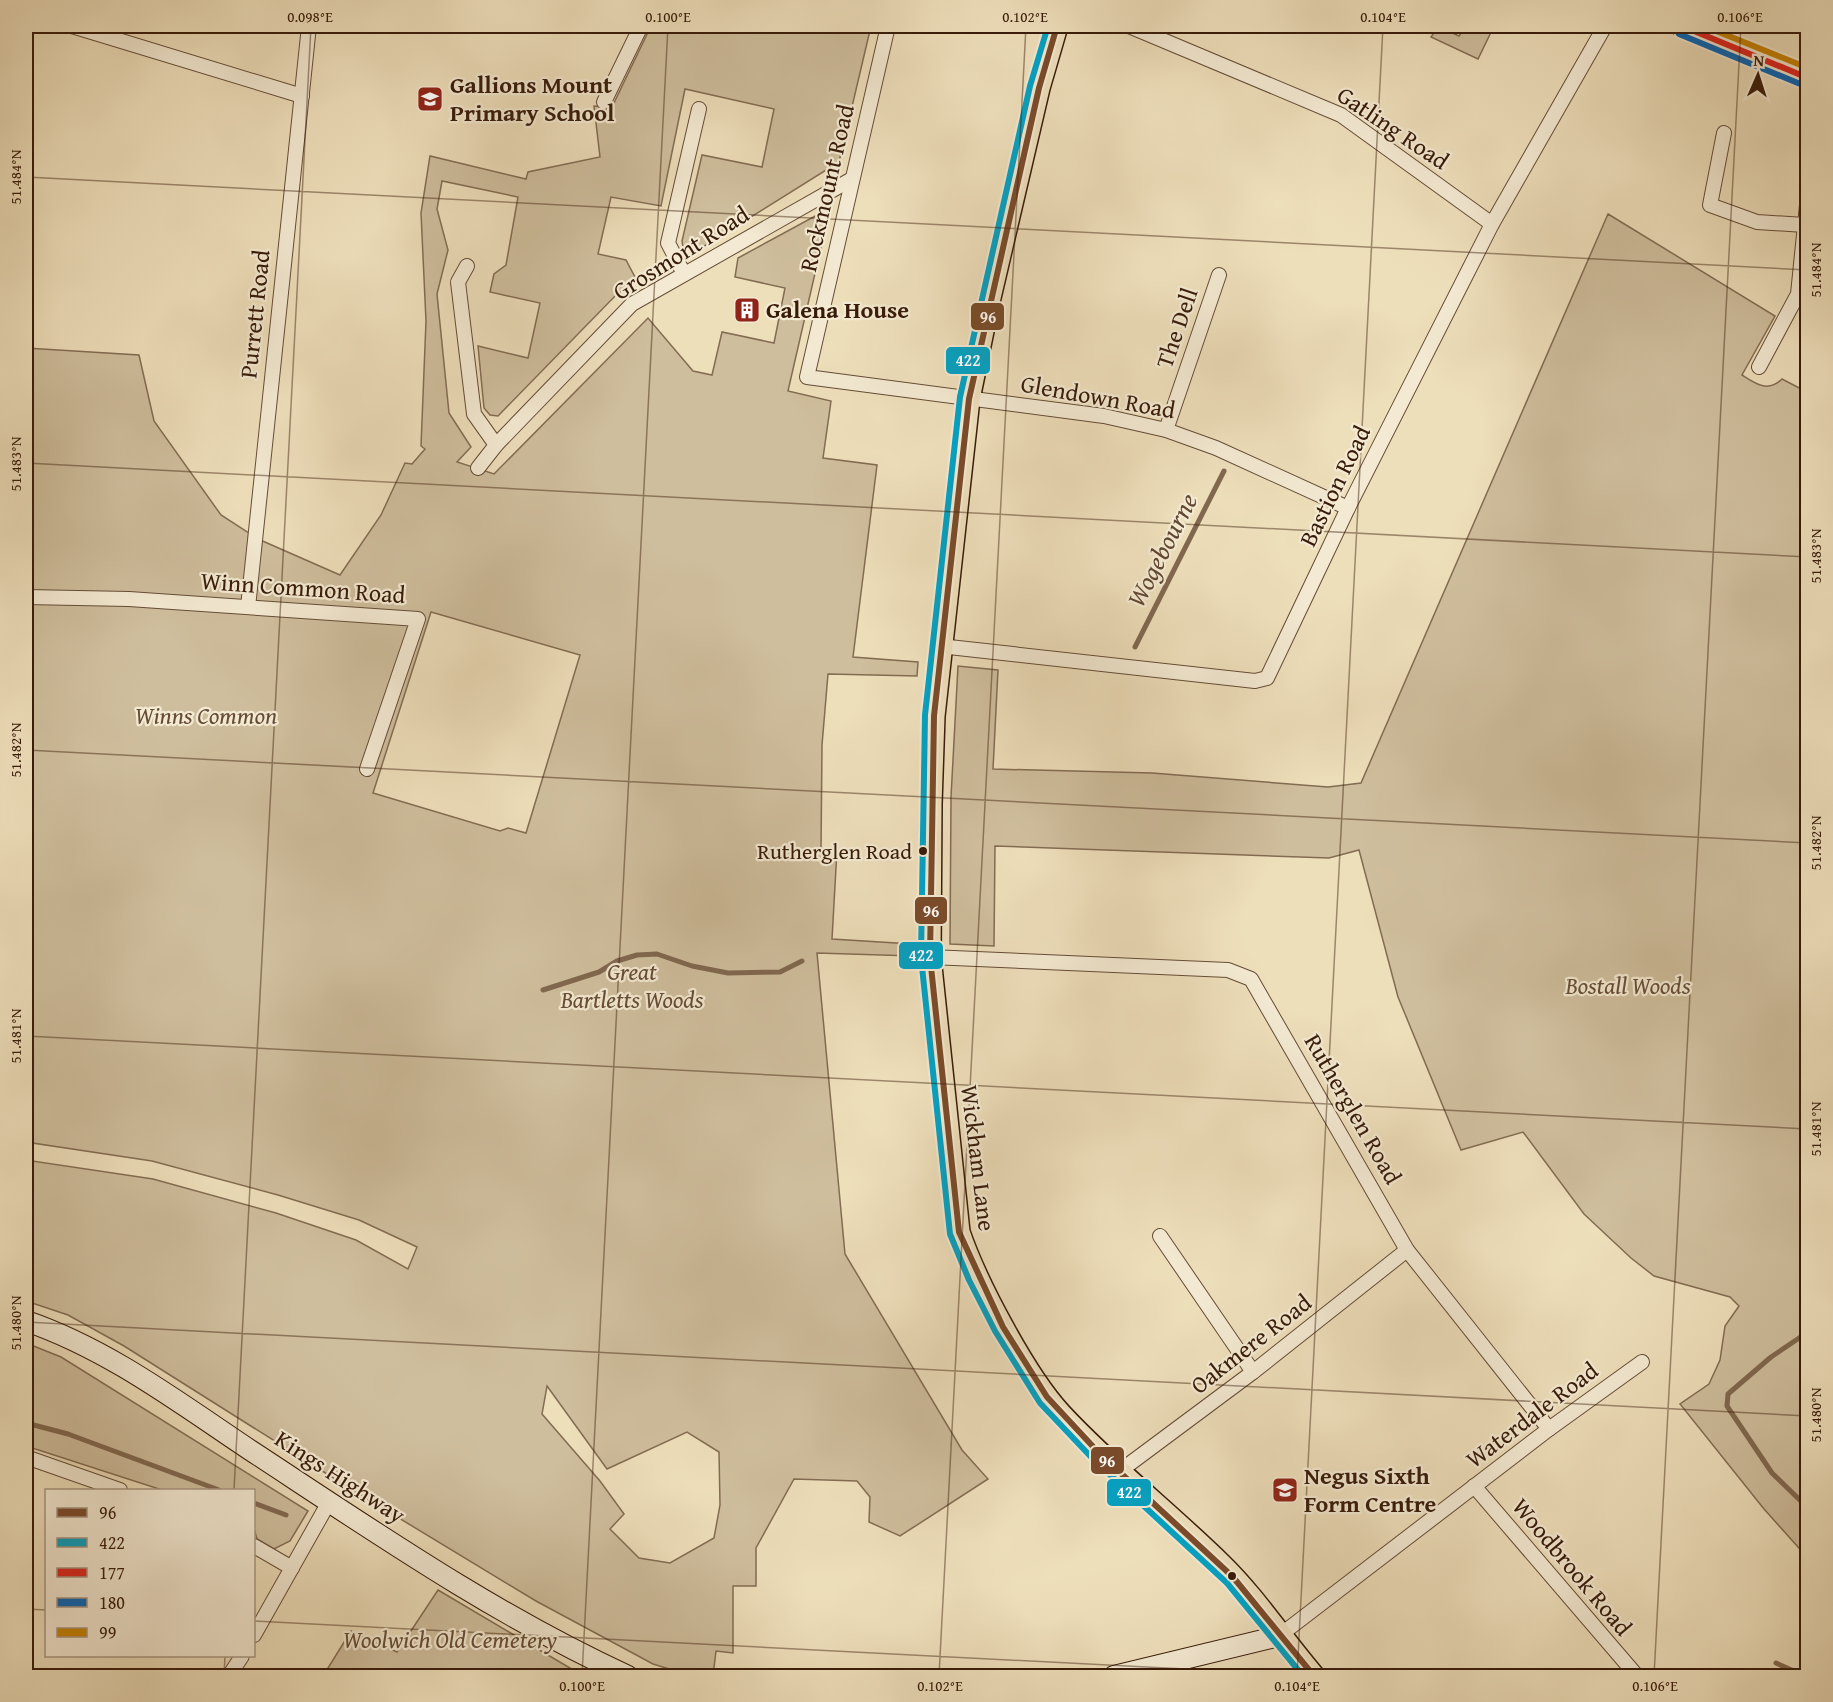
<svg xmlns="http://www.w3.org/2000/svg" width="1833" height="1702" viewBox="0 0 1833 1702" font-family="'Gentium Book Plus',serif">
<rect width="100%" height="100%" fill="#eedfbb"/>
<filter id="stains"><feTurbulence type="fractalNoise" baseFrequency=".00333" numOctaves="4"/><feColorMatrix values="0 0 0 0 .2 0 0 0 0 .09 0 0 0 0 .02 0 0 0 .5 -.17"/></filter>
<radialGradient id="worn" r=".72"><stop offset=".6" stop-color="#630" stop-opacity="0"/><stop offset="1" stop-color="#630" stop-opacity=".3"/></radialGradient>
<g fill="#cfbe9d" stroke="#836c53" stroke-width="1.5" fill-rule="evenodd">
<path d="M651 26H871L839 162 698 250 683 247 682 241 702 155 762 167 774 109 685 89 661 206 611 197 598 254 626 260 637 281 617 294 498 416 490 415 484 408 478 346 528 358 540 303 490 292 494 274 506 265 518 197 442 181 437 209 448 250 437 294 449 413 471 447 457 462 494 474 648 318 693 371 712 375 722 332 774 343 785 288 735 277 738 258 830 208 788 391 831 401 823 458 877 465 853 657 918 662 917 676 828 674 822 745 821 849 837 850 832 939 912 944 913 956 817 953 845 1254 962 1450 988 1479 900 1536 869 1522 870 1497 857 1481 794 1479 756 1548V1586H733V1653L716 1651 713 1676H692L653 1664 536 1601 346 1486 124 1346 68 1315 26 1301V1160L153 1179 276 1213 356 1240 408 1269 417 1247 359 1220 278 1195 152 1161 26 1142V348L139 355 154 421 221 515 258 539 340 575 381 515 405 463 412 464 425 449 421 446 426 321 421 213 430 156 526 179 528 172 600 157 594 106 612 107ZM431 612 580 655 526 833 508 828 500 831 373 793ZM547 1386 607 1469 687 1432 719 1452 720 1505 714 1538 670 1563 639 1558 610 1529 624 1514 600 1481 542 1414Z"/>
<path d="M1439 26H1450L1448 31 1459 36 1466 26H1494L1478 59 1431 37Z"/>
<path d="M1608 214 1775 316 1742 375C1756 384 1768 393 1782 379L1807 392V1557L1764 1509 1680 1404 1709 1384 1720 1360 1725 1326 1739 1306 1730 1297 1654 1276 1631 1258 1584 1214 1523 1132 1461 1150 1398 997 1359 850 1329 858 995 846 994 946 950 944 951 797 958 666 998 670 993 769 1152 773 1328 787 1361 783Z"/>
<path d="M26 1343 61 1357 308 1511 290 1541 274 1549 257 1539 254 1529V1490H162L26 1446Z"/>
<path d="M438 1590 575 1671V1672L572 1676H323L351 1631 397 1652Z"/>
</g>
<g fill="none" stroke-linecap="round" stroke-linejoin="round">
<g stroke="#80684f" stroke-width="5">
<path d="M1135 647 1224 471"/>
<path d="M543 990 599 972 617 961 637 955 657 954 692 966 728 973 780 972 802 961"/>
<path d="M1808 1332 1771 1357 1728 1394 1727 1406 1772 1473 1808 1508"/>
<path d="M26 1423 68 1434 219 1490"/>
<path d="M254 1503 286 1515"/>
<path d="M1776 1663 1805 1676"/>
</g>
<defs>
<g id="street">
<path d="M72 26 302 96"/>
<path d="M888 26 807 377 1104 416 1166 430 1216 448 1348 508"/>
<path d="M1129 26 1341 115 1492 224"/>
<path d="M604 102 641 26"/>
<path d="M1724 133 1710 205 1757 222 1805 225"/>
<path d="M467 266 458 282 474 414 496 445"/>
<path d="M684 274 668 243 699 109"/>
<path d="M1759 367 1798 294 1808 195"/>
<path d="M1166 430 1219 275"/>
<path d="M478 468 496 445 632 304 852 179"/>
<path d="M26 597 129 599 418 619 367 769"/>
<path d="M248 607 309 26"/>
<path d="M940 646 1255 681 1267 678 1348 508 1492 224 1605 26"/>
<path d="M930 957 1228 970 1251 979 1407 1250 1549 1429"/>
<path d="M1160 1236 1253 1372"/>
<path d="M26 1457 120 1490"/>
<path d="M1120 1471 1253 1372 1407 1250"/>
<path d="M1474 1486 1637 1676"/>
<path d="M254 1546 292 1568"/>
<path d="M254 1635 329 1502"/>
<path d="M1279 1636 1549 1429 1642 1362"/>
<path d="M229 1676 242 1656"/>
</g>
<g id="secondary">
<path d="M26 1321C108 1349 178 1402 250 1450 372 1530 495 1615 628 1676"/>
<path d="M1114 1676 1279 1636"/>
</g>
<g id="primary">
<path d="M1057 26 1039 88 989 302 969 399 934 716 931 804 930 957 959 1232C976 1282 1025 1375 1061 1414 1110 1467 1169 1513 1221 1564 1255 1597 1283 1640 1314 1676"/>
<path d="M1682 26 1808 78"/>
</g>
</defs>
<use href="#street" stroke="#654c36" stroke-width="16"/>
<use href="#secondary" stroke="#371b09" stroke-width="22"/>
<use href="#primary" stroke="#371b09" stroke-width="24"/>
<use href="#street" stroke="#f4ead3" stroke-width="14"/>
<use href="#secondary" stroke="#f4ead3" stroke-width="20"/>
<use href="#primary" stroke="#eedfbb" stroke-width="21"/>
<defs>
<path id="bus-1" d="M1057 26 1039 88 969 399 934 716 930 957 959 1232 1003 1327 1047 1397 1099 1453 1233 1577 1314 1676"/>
<path id="bus-2" d="M1048 26 1030 86 960 397 925 715 921 957 950 1234 969 1280 995 1331 1040 1403 1093 1459 1227 1583 1303 1676"/>
<path id="bus-3" d="M1682 26 1808 78"/>
<path id="bus-4" d="M1679 34 1805 86"/>
<path id="bus-5" d="M1704 26 1808 68"/>
</defs>
<use href="#bus-1" stroke="#f4ead3" stroke-width="10"/>
<use href="#bus-2" stroke="#f4ead3" stroke-width="10"/>
<use href="#bus-3" stroke="#f4ead3" stroke-width="10"/>
<use href="#bus-4" stroke="#f4ead3" stroke-width="10"/>
<use href="#bus-5" stroke="#f4ead3" stroke-width="10"/>
<use href="#bus-1" stroke="#7a4b2a" stroke-width="6"/>
<use href="#bus-2" stroke="#03a2c4" stroke-width="6"/>
<use href="#bus-3" stroke="#dc241f" stroke-width="6"/>
<use href="#bus-4" stroke="#0065bd" stroke-width="6"/>
<use href="#bus-5" stroke="#c78302" stroke-width="6"/>
</g>
<path fill="none" stroke="#371b09" stroke-width="1.5" stroke-opacity="0.45" d="M26 177 1808 270M26 463 1808 557M26 750 1808 843M26 1036 1808 1129M26 1322 1808 1416M234 1490 311 26M26 1609 46 1610M254 1621 1320 1676M224 1676 225 1656M582 1676 668 26M939 1676 1026 26M1297 1676 1383 26M1654 1676 1741 26"/>
<defs>
<symbol id="school-square" viewBox="-11 -11 22 22"><rect x="-9" y="-9" width="18" height="18" rx="4" fill="#8f2418" stroke="#f4ead3"/><path d="M0-5L7-2L0 1L-7-2ZM-4 1L0 2.5L4 1V4Q0 6-4 4Z" fill="#fff"/></symbol>
<symbol id="building-square" viewBox="-11 -11 22 22"><rect x="-9" y="-9" width="18" height="18" rx="4" fill="#8f2418" stroke="#f4ead3"/><path d="M-4-6H4V6H1V3H-1V6H-4ZM-2.5-4.3h1.7v1.8h-1.7ZM.8-4.3h1.7v1.8H.8ZM-2.5-1h1.7V.8h-1.7ZM.8-1h1.7V.8H.8Z" fill="#fff"/></symbol>
</defs>
<g fill-rule="evenodd">
<use href="#school-square" x="415" y="84" width="30" height="30"/>
<use href="#building-square" x="732" y="295" width="30" height="30"/>
<use href="#school-square" x="1270" y="1475" width="30" height="30"/>
</g>
<g fill="#371b09" stroke="#f4ead3" stroke-width="2">
<circle cx="923" cy="851" r="5"/>
<circle cx="1232" cy="1576" r="5"/>
</g>
<g text-anchor="middle" stroke-width="4.5" stroke-linejoin="round" paint-order="stroke">
<g font-size="22" fill="#371b09" stroke="#f4ead3" text-anchor="end">
<text x="912" y="859">Rutherglen Road</text>
</g>
<g font-size="24" font-weight="bold" fill="#371b09" stroke="#f4ead3" text-anchor="start">
<text x="450" y="93">Gallions Mount<tspan x="450" dy="28">Primary School</tspan></text>
<text x="766" y="318">Galena House</text>
<text x="1304" y="1484">Negus Sixth<tspan x="1304" dy="28">Form Centre</tspan></text>
</g>
<g font-size="24" fill="#371b09" stroke="#f4ead3">
<text transform="translate(1393 128) rotate(34)" y="8">Gatling Road</text>
<text transform="translate(827 188) rotate(-77)" y="8">Rockmount Road</text>
<text transform="translate(681 253) rotate(-32)" y="8">Grosmont Road</text>
<text transform="translate(255 314) rotate(-84)" y="8">Purrett Road</text>
<text transform="translate(1177 328) rotate(-71)" y="8">The Dell</text>
<text transform="translate(1098 397) rotate(10)" y="8">Glendown Road</text>
<text transform="translate(1335 486) rotate(-64)" y="8">Bastion Road</text>
<text transform="translate(303 588) rotate(4)" y="8">Winn Common Road</text>
<text transform="translate(1353 1109) rotate(60)" y="8">Rutherglen Road</text>
<text transform="translate(978 1158) rotate(83)" y="8">Wickham Lane</text>
<text transform="translate(1251 1344) rotate(-38)" y="8">Oakmere Road</text>
<text transform="translate(1532 1415) rotate(-37)" y="8">Waterdale Road</text>
<text transform="translate(340 1477) rotate(33)" y="8">Kings Highway</text>
<text transform="translate(1572 1567) rotate(50)" y="8">Woodbrook Road</text>
</g>
<g font-size="24" font-style="italic" fill="#654c35" stroke="#f4ead3">
<text x="206" y="724">Winns Common</text>
<text x="632" y="980">Great<tspan x="632" dy="28">Bartletts Woods</tspan></text>
<text x="1628" y="994">Bostall Woods</text>
<text x="450" y="1648">Woolwich Old Cemetery</text>
</g>
<g font-size="26" font-style="italic" fill="#614832" stroke="#f4ead3">
<text transform="translate(1162 550) rotate(-63)" y="9">Wogebourne</text>
</g>
</g>
<g stroke="#f4ead3" stroke-width="2">
<rect x="970" y="302" width="35" height="29" rx="6" fill="#7a4b2a"/>
<rect x="945" y="346" width="46" height="29" rx="6" fill="#03a2c4"/>
<rect x="914" y="896" width="34" height="29" rx="6" fill="#7a4b2a"/>
<rect x="898" y="941" width="46" height="29" rx="6" fill="#03a2c4"/>
<rect x="1090" y="1446" width="35" height="29" rx="6" fill="#7a4b2a"/>
<rect x="1106" y="1478" width="46" height="29" rx="6" fill="#03a2c4"/>
</g>
<g font-size="16" text-anchor="middle" font-weight="bold" fill="#fff">
<text x="988" y="323">96</text>
<text x="968" y="366">422</text>
<text x="931" y="917">96</text>
<text x="921" y="961">422</text>
<text x="1107" y="1467">96</text>
<text x="1129" y="1498">422</text>
</g>
<rect width="1833" height="1702" fill="none" stroke="#eedfbb" stroke-width="66"/>
<rect x="45" y="1489" width="210" height="168" fill="#f4ead3" stroke="#a89782" stroke-width="1.5"/>
<rect x="57" y="1508" width="30" height="9" fill="#7a4b2a" stroke="#a89782" stroke-width="1.5"/>
<text x="99" y="1519" font-size="18" fill="#371b09">96</text>
<rect x="57" y="1538" width="30" height="9" fill="#03a2c4" stroke="#a89782" stroke-width="1.5"/>
<text x="99" y="1549" font-size="18" fill="#371b09">422</text>
<rect x="57" y="1568" width="30" height="9" fill="#dc241f" stroke="#a89782" stroke-width="1.5"/>
<text x="99" y="1579" font-size="18" fill="#371b09">177</text>
<rect x="57" y="1598" width="30" height="9" fill="#0065bd" stroke="#a89782" stroke-width="1.5"/>
<text x="99" y="1609" font-size="18" fill="#371b09">180</text>
<rect x="57" y="1628" width="30" height="9" fill="#c78302" stroke="#a89782" stroke-width="1.5"/>
<text x="99" y="1639" font-size="18" fill="#371b09">99</text>
<g transform="translate(1758 75) rotate(3)" stroke="#f4ead3" stroke-width="4.5" paint-order="stroke">
<path d="M0-4.5L10 22L0 15L-10 22Z" fill="#371b09"/>
<text y="-9" font-size="16" font-weight="bold" text-anchor="middle" fill="#371b09">N</text>
</g>
<rect x="33" y="33" width="1767" height="1636" fill="none" stroke="#371b09" stroke-width="2"/>
<g font-size="15" text-anchor="middle" fill="#371b09">
<text x="310" y="22">0.098°E</text>
<text x="668" y="22">0.100°E</text>
<text x="1025" y="22">0.102°E</text>
<text x="1383" y="22">0.104°E</text>
<text x="1740" y="22">0.106°E</text>
<text transform="translate(16 177) rotate(-90)" y="5">51.484°N</text>
<text transform="translate(1816 270) rotate(-90)" y="5">51.484°N</text>
<text transform="translate(16 464) rotate(-90)" y="5">51.483°N</text>
<text transform="translate(1816 556) rotate(-90)" y="5">51.483°N</text>
<text transform="translate(16 750) rotate(-90)" y="5">51.482°N</text>
<text transform="translate(1816 843) rotate(-90)" y="5">51.482°N</text>
<text transform="translate(16 1036) rotate(-90)" y="5">51.481°N</text>
<text transform="translate(1816 1129) rotate(-90)" y="5">51.481°N</text>
<text transform="translate(16 1323) rotate(-90)" y="5">51.480°N</text>
<text transform="translate(1816 1415) rotate(-90)" y="5">51.480°N</text>
<text x="582" y="1691">0.100°E</text>
<text x="940" y="1691">0.102°E</text>
<text x="1297" y="1691">0.104°E</text>
<text x="1655" y="1691">0.106°E</text>
</g>
<rect width="100%" height="100%" filter="url(#stains)"/>
<rect width="100%" height="100%" fill="url(#worn)"/>
</svg>
